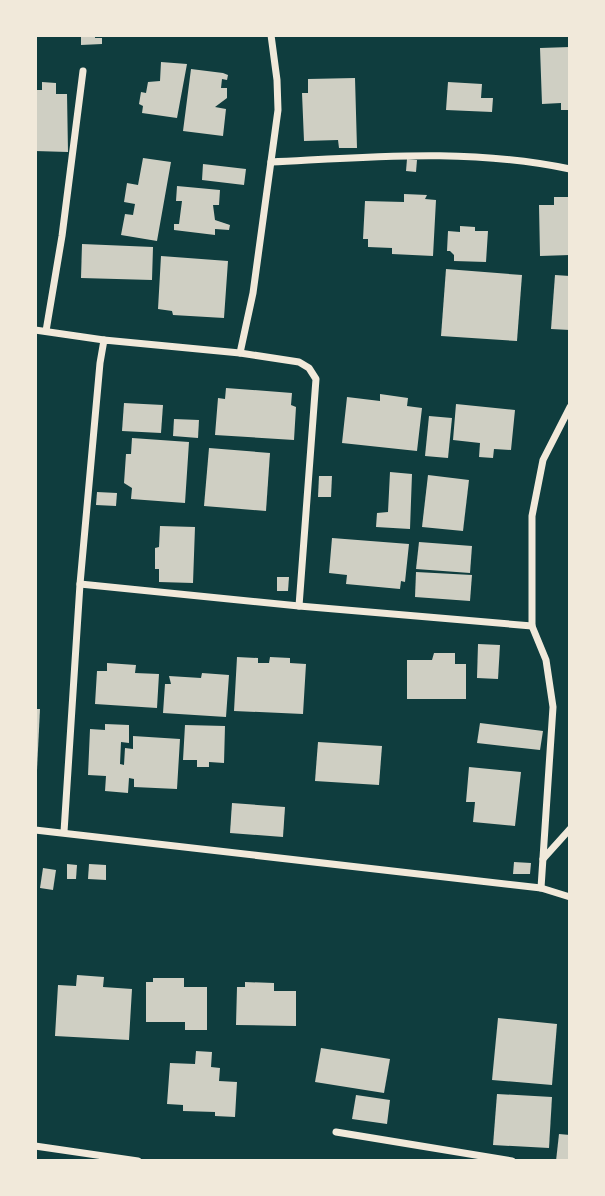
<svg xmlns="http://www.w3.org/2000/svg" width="605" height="1196" viewBox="0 0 605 1196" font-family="'PT Serif',serif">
<rect width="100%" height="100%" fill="#0f3d3e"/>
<g fill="#cfcfc3">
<path d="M95 35V38H102V44L81 45V36Z"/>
<path d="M570 47V110H561V103L542 104 540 48Z"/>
<path d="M161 62 187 64 177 118 142 113 143 106 139 104 141 92 146 93 148 82 160 81Z"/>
<path d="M191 69 223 73 228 75 227 80 222 79 221 88H227V98L215 107 226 109 223 136 183 131Z"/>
<path d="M355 78 357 148H339L338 140 304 141 302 93H308V79Z"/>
<path d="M42 82 56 83V94H67L68 152 35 151V90H42Z"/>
<path d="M448 82 482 84 481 98H493L492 112 446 110Z"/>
<path d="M143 158 171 162 157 241 121 235 125 214 133 215 135 204 124 202 127 183 138 185Z"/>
<path d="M407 159 417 160 416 172 406 171Z"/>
<path d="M203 164 246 169 244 185 202 180Z"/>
<path d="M177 186 220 190 219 205H213L215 220 230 225 229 230 215 229V235L174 230V224H179L182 201H176Z"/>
<path d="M404 194 427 195 425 199 436 200 433 256 392 254V248L368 247V239H363L365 201 404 202Z"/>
<path d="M554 197H570V255L540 256 539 205H554Z"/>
<path d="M460 226 475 227V231H488L486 262 454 261V255L450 251H447L448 231 460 232Z"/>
<path d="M82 244 153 247 152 280 81 278Z"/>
<path d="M161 256 228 261 224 318 173 315 172 311 158 309Z"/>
<path d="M446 269 522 275 517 341 441 336Z"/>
<path d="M555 275 570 276V330L551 329Z"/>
<path d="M226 388 292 393 291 405 296 407 294 440 215 435 218 398 225 399Z"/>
<path d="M380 394 408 398 407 406 422 408 417 451 342 443 347 397 380 401Z"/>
<path d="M124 403 163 405 161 433 122 431Z"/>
<path d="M456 404 515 410 511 450 494 449 493 458 479 457 480 443 453 440Z"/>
<path d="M429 416 452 418 448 458 425 456Z"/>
<path d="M174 419 199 420 198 438 173 436Z"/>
<path d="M132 438 189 442 185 503 131 499 132 488 124 483 126 454H131Z"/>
<path d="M209 448 270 453 266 511 204 506Z"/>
<path d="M390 472 412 474 410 529 376 527 377 513 388 512Z"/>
<path d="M428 475 469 480 463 531 422 527Z"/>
<path d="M319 476H332L331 497H318Z"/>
<path d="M97 492 117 493 116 506 96 505Z"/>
<path d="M160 526 195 527 193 583 159 582V569H155V548L159 547Z"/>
<path d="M332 538 409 544 405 582 401 581 400 589 346 584 347 575 329 573Z"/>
<path d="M419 542 472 546 470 573 416 569Z"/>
<path d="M416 572 472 575 470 601 415 597Z"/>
<path d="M277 577H289L288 591H277Z"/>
<path d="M478 644 500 645 498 679 477 678Z"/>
<path d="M434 653H455V664H466V699H407V660H432Z"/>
<path d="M237 657 258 658V663H269L270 657 290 658V663L306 664 303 714 234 711Z"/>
<path d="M107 663 136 665 135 673 159 674 157 708 95 704 97 671H107Z"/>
<path d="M202 673 229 675 226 717 163 713 165 684H171L169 676 201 678Z"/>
<path d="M35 709H40L37 770H35Z"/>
<path d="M480 723 543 731 540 750 477 743Z"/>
<path d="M105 724 129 725V743L121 742 120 764 124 765 125 748 133 749V736L180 739 177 789 134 787V779L129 778 128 793 105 791 106 776 88 775 90 729 105 730Z"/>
<path d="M185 725 225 726 224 763 209 762V767H197V760H183Z"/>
<path d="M318 742 382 746 379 785 315 781Z"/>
<path d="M469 767 521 772 515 826 473 822 475 802H466Z"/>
<path d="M232 803 285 807 283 837 230 833Z"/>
<path d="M514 862 531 863 530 874H513Z"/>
<path d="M67 864 77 865 76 879H67Z"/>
<path d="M89 864 106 865V880L88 879Z"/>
<path d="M43 868 56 870 53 890 40 888Z"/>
<path d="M77 975 104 977 103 987 132 989 129 1040 55 1036 58 985 76 986Z"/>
<path d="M153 978H184V987H207V1030H185V1022H146V982H153Z"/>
<path d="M245 982 274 983V991H296V1026L236 1025 237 987H245Z"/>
<path d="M498 1018 557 1024 552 1085 492 1080Z"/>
<path d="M321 1048 390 1059 384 1093 315 1082Z"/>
<path d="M196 1051 212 1052 211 1067 220 1068 219 1081 237 1082 235 1117 215 1116V1112L183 1111V1105L167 1104 170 1063 195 1064Z"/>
<path d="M497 1094 552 1097 549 1148 493 1145Z"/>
<path d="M356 1095 390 1100 387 1124 352 1119Z"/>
<path d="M559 1134 570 1135V1161H556Z"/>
</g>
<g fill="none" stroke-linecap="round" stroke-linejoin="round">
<g stroke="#f1e9da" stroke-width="7">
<path d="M271 162C373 157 470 148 570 169"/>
<path d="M35 330 104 340"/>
<path d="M46 331 62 236 83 71"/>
<path d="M240 353 299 362 309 368 316 379 299 606"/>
<path d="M80 584 299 606 532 626"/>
<path d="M35 830 541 888 570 897"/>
<path d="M64 832 80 584 100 363 104 340 240 353 253 293 278 110 277 80 271 35"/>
<path d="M543 859 570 829"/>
<path d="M541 888 553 707 546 660 532 626V516L543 460 570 407"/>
<path d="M336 1132 512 1161"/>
<path d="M35 1146 138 1161"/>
</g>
</g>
<rect width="605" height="1196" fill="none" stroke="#f1e9da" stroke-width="74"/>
</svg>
